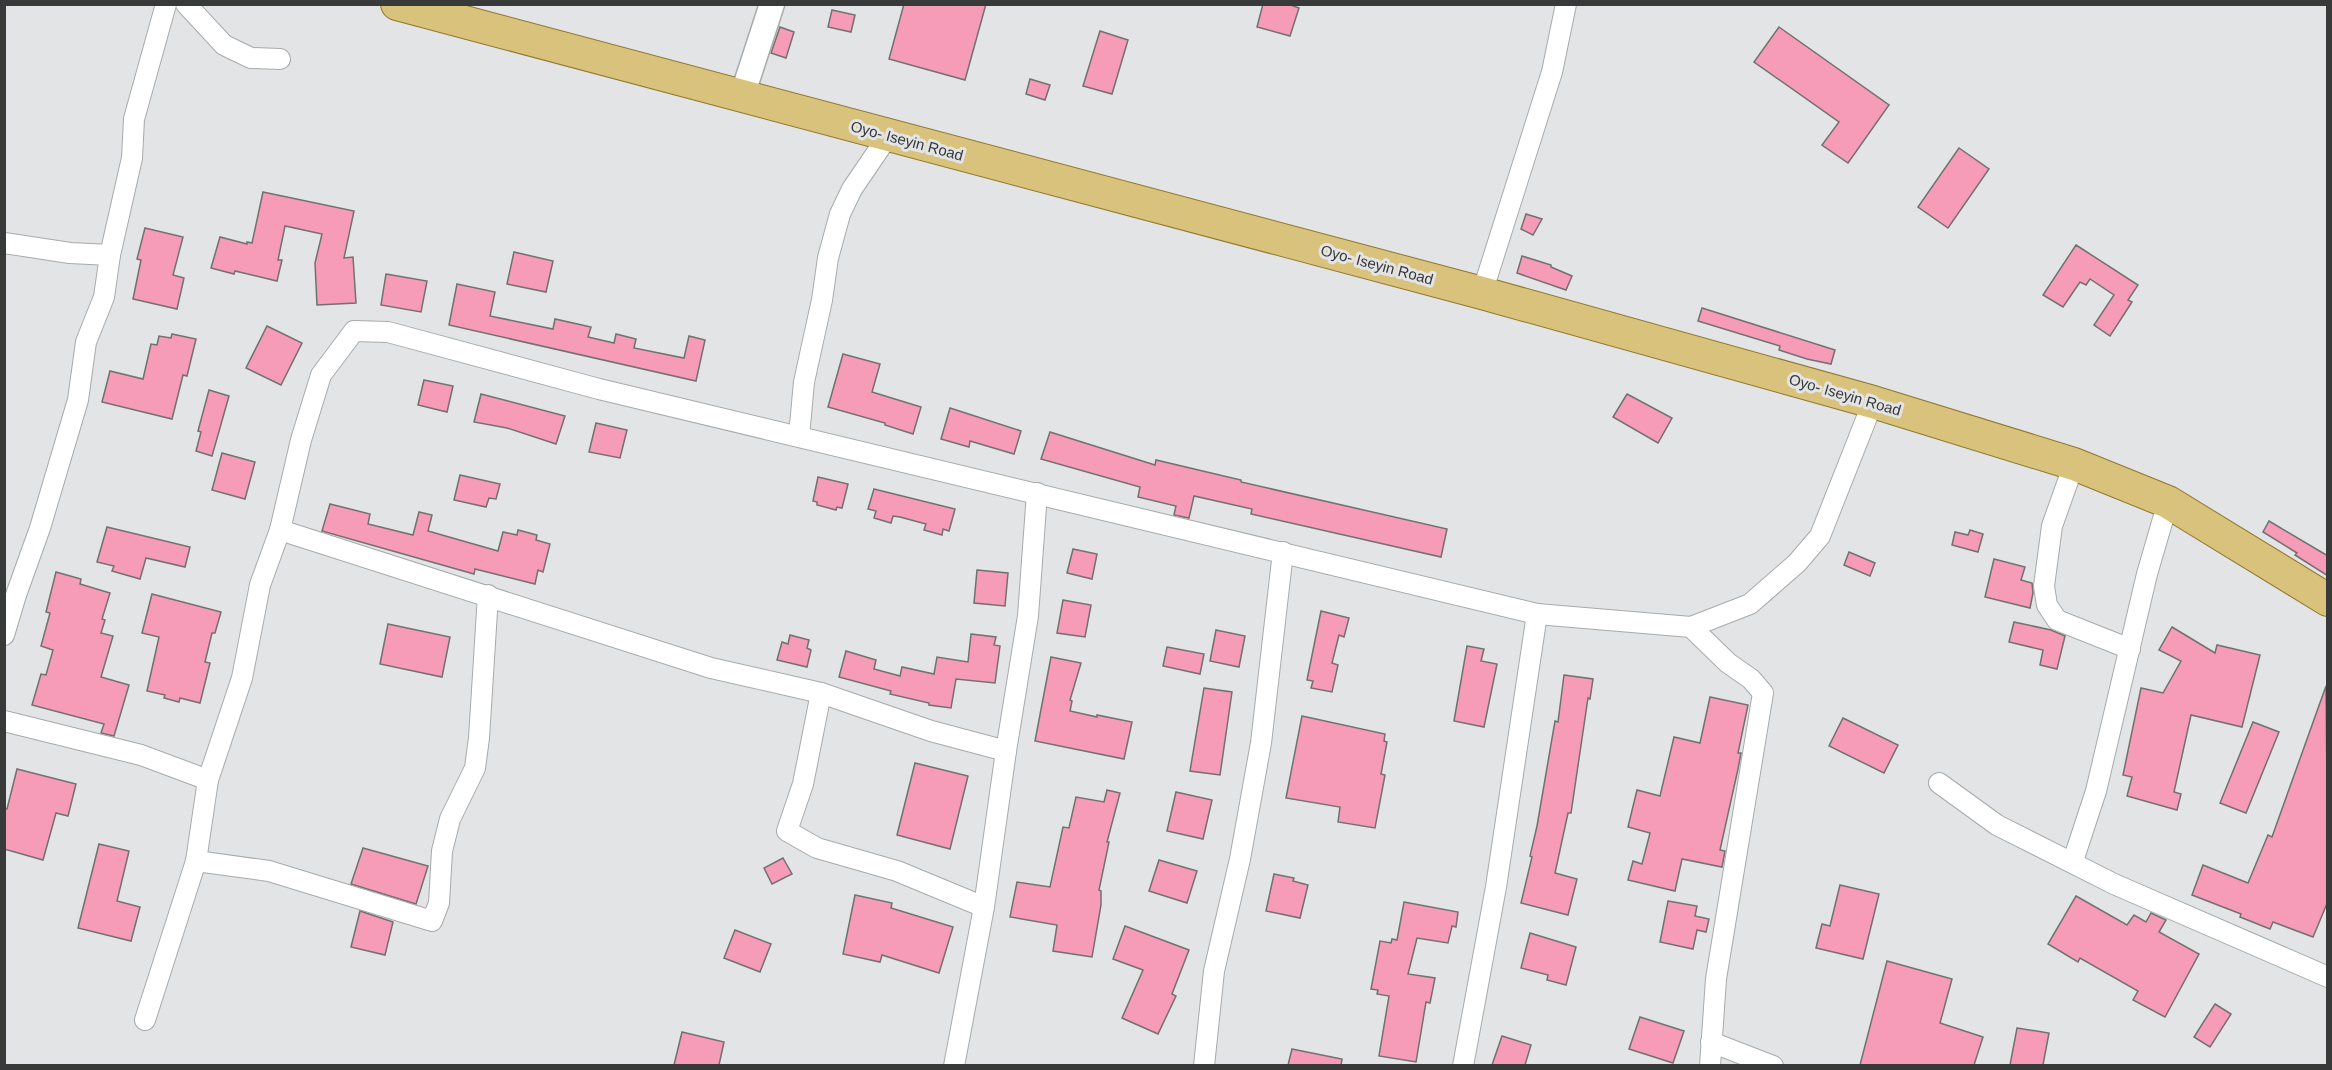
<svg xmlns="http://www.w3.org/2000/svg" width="2332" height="1070" viewBox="0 0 2332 1070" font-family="Helvetica,sans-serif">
<rect width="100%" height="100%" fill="#e3e4e6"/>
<g fill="#f69cb8" stroke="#727070" stroke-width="1.5">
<path d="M904 4H986L965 80 889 59Z"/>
<path d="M1263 4H1288L1299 8 1290 36 1257 27Z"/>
<path d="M832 10 855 15 851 32 828 27Z"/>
<path d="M780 27 794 32 786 58 771 53Z"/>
<path d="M1779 27 1889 105 1848 163 1822 145 1839 122 1754 62Z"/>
<path d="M1100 31 1128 40 1112 94 1083 86Z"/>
<path d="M1030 79 1050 85 1045 100 1026 94Z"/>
<path d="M1959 148 1989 169 1948 228 1918 207Z"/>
<path d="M263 192 354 211 344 258 353 257 356 303 317 305 315 263 322 234 285 226 278 260H282L277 281 235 271 234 274 211 268 220 237 247 244V242L252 243Z"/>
<path d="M1526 214 1542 219 1533 235 1521 229Z"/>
<path d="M145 228 183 237 173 275 184 278 177 309 133 299 141 260 137 259Z"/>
<path d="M2076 245 2138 285 2128 300 2132 302 2110 336 2094 325 2114 295 2090 279 2086 285 2080 282 2063 307 2043 295Z"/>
<path d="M514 252 553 261 546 292 507 284Z"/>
<path d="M1522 256 1551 265V267L1572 276 1566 290 1517 273Z"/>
<path d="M386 274 427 281 421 312 381 305Z"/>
<path d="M457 284 495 292 490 316 553 329 555 319 591 327 588 337 614 343 616 334 636 339 634 348 684 358 689 336 705 340 696 381 449 325Z"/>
<path d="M1702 308 1835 350 1831 364 1807 359 1779 350 1780 346 1698 321Z"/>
<path d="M267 326 302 343 281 385 246 368Z"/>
<path d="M172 334 196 339 187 376 183 375 172 419 102 402 110 371 143 379 151 344 157 345 159 336 171 338Z"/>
<path d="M843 354 880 364 872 392 921 407 913 434 885 425V423L828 407Z"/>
<path d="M424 380 453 386 447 412 418 405Z"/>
<path d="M209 390 229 396 212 456 196 451 201 432 198 431Z"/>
<path d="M481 394 565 416 556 444 507 428 474 422Z"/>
<path d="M1627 394 1672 418 1658 443 1613 417Z"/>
<path d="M950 408 1021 431 1014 454 970 441 969 447 941 439Z"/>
<path d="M596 423 627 430 620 458 589 452Z"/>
<path d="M1050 432 1155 465 1156 460 1241 480V482L1447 529 1441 557 1251 514 1252 509 1194 496 1189 518 1174 515 1176 506 1138 497 1140 487 1041 459Z"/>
<path d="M222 453 255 462 245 499 212 490Z"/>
<path d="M460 475 500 484 496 499 489 498 486 507 454 500Z"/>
<path d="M818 477 848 484 842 508 837 507 836 510 817 505V502L813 501Z"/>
<path d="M874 489 955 509 949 531 943 529 942 535 924 530 926 524 900 517 893 516 891 523 874 518 876 511 868 509Z"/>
<path d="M330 504 370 514 368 524 413 535 419 512 432 515 428 531 498 551 503 532 517 535 518 530 537 535 536 540 550 544 543 572 538 570 535 584 475 569 474 574 322 531Z"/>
<path d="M2269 521 2328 556V576L2295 555 2297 553 2263 532Z"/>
<path d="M107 527 190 547 185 567 146 558 140 579 112 571 114 566 97 562Z"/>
<path d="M1970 530 1983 534 1978 552 1952 545 1955 532 1968 535Z"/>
<path d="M1073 549 1097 554 1092 579 1067 573Z"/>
<path d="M1849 552 1875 563 1870 576 1844 565Z"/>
<path d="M1994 559 2025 567 2021 580 2032 583 2033 593 2030 608 1985 597Z"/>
<path d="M977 570 1008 573 1005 606 974 603Z"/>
<path d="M56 572 81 579 80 584 110 593 102 619 105 620 101 633 113 636 101 677 129 685 114 736 101 733 104 724 32 705 41 674 46 675 53 650 41 646 50 613 46 612Z"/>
<path d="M152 594 221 612 215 633H212L205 662 210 663 200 703 180 698 179 702 164 698 165 695 147 691 159 637 142 633Z"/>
<path d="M1063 600 1091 605 1085 637 1057 633Z"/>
<path d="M1321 611 1349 618 1344 637 1339 635 1332 663 1338 665 1332 692 1311 688 1313 681 1307 680Z"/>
<path d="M2014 622 2051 630 2065 636 2057 669 2040 665 2043 650 2009 642Z"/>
<path d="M388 624 450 637 442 677 380 664Z"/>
<path d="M2172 627 2215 653 2217 645 2260 655 2242 727 2191 715 2174 792 2181 794 2177 810 2127 796 2132 777 2123 775 2141 688 2163 693 2181 661 2159 650Z"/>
<path d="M1216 630 1245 636 1239 667 1210 661Z"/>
<path d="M971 634 996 637 994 645 1000 646 995 683 956 679 951 708 929 705V703L890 694 891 691 839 677 846 651 876 660 874 669 900 676 902 667 934 674 937 657 968 662Z"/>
<path d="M790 635 809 640 807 648 811 650 807 667 777 660 782 642 788 644Z"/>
<path d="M1467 646 1484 649 1481 661 1497 664 1484 727 1454 721Z"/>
<path d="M1167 647 1204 654 1200 674 1163 666Z"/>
<path d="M1051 657 1081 663 1070 700 1072 701 1070 711 1097 717V715L1132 722 1124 759 1035 741Z"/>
<path d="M1564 675 1593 679 1590 699 1588 698 1571 813H1568L1555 873 1577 879 1568 915 1521 903 1532 857 1530 856 1537 826 1555 721 1558 722Z"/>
<path d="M2326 686 2328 901 2313 937 2273 922 2270 929 2240 917 2241 914 2192 895 2203 865 2248 883 2268 835 2272 837Z"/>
<path d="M1204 688 1232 692 1220 775 1190 771Z"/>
<path d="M1710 697 1748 705 1738 753H1741L1738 769 1720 850 1725 851 1722 867 1682 859 1675 891 1628 880 1633 861 1642 864 1650 833 1628 827 1637 790 1660 796 1674 737 1700 743Z"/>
<path d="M1302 716 1385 734 1384 741 1387 742 1381 774 1385 775 1375 828 1338 822 1340 807 1286 798Z"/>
<path d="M1843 718 1898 745 1884 773 1829 746Z"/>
<path d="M2253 722 2279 732 2246 813 2220 803Z"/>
<path d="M915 763 968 776 950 849 897 835Z"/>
<path d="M17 769 76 784 68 816 56 813 43 860 4 849V809H7Z"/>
<path d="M1107 790 1120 793 1107 842H1109L1099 890 1101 891V905L1092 957 1053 951 1057 925 1010 917 1017 882 1050 887 1063 827 1069 828 1076 797 1104 802Z"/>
<path d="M1176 792 1212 800 1203 839 1167 831Z"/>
<path d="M99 844 129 851 117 901 140 907 131 941 78 928Z"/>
<path d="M363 848 428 866 416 904 351 884Z"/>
<path d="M783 858 792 874 772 884 764 868Z"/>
<path d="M1159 860 1197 871 1187 903 1149 891Z"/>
<path d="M1274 874 1294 878 1293 881 1308 885 1300 918 1266 911Z"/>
<path d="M1840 885 1879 894 1863 959 1816 948 1822 924 1830 926Z"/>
<path d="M855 895 892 903 891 908 953 927 939 973 882 955 880 962 843 954Z"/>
<path d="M2076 896 2127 925 2134 915 2146 922 2151 913 2166 920 2159 932 2199 954 2165 1017 2133 1000 2138 991 2080 958 2078 962 2048 944Z"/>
<path d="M1668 901 1697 906 1695 916 1709 919 1706 932 1697 930 1693 949 1660 942Z"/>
<path d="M1404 902 1458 912 1456 927 1452 926 1448 943 1417 938 1408 974 1435 978 1430 1003 1426 1002 1416 1062 1379 1056 1389 996 1377 994 1378 990 1371 989 1380 941 1391 943 1392 939 1397 940Z"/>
<path d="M360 911 393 922 385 955 351 947Z"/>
<path d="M1125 926 1189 950 1172 994 1176 996 1158 1034 1122 1018 1143 970 1113 959Z"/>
<path d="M735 930 771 944 760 972 724 958Z"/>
<path d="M1530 933 1576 947 1566 985 1547 980 1548 975 1521 968Z"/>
<path d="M1887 961 1952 979 1940 1023 1983 1037 1974 1065H1860Z"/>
<path d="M2215 1004 2231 1014 2210 1047 2194 1037Z"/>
<path d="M1640 1017 1684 1031 1673 1063 1629 1049Z"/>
<path d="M2017 1028 2049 1033 2043 1065H2010Z"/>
<path d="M682 1032 724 1042 719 1065H674Z"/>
<path d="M1502 1036 1531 1045 1525 1065H1492Z"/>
<path d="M1292 1049 1342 1059 1341 1065H1288Z"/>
</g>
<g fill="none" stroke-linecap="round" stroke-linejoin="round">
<defs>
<g id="minor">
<path d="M186 4 224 45 251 58 280 59"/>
<path d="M4 243 70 253 110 255"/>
<path d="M1482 293 1552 72 1566 4"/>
<path d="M799 436 804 382 822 300 828 258 840 214 852 189 888 136"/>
<path d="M2074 464 2052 526 2044 586 2047 605 2057 620 2130 649"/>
<path d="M280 530 711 668 821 693 931 731 1006 751"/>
<path d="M1691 627 1728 663 1751 679 1763 693 1716 979 1710 1066"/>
<path d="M4 635 16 595 40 528 78 400 86 342 104 297 110 255 132 158 134 119 166 4"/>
<path d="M821 693 803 784 787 831 817 848 897 871 984 907"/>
<path d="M4 721 141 755 208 780"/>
<path d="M1939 783 1997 825 2114 884 2328 977"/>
<path d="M196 861 269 871 432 921 439 903 442 851 450 819 475 768 479 738 488 595"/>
<path d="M2073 861 2096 791 2147 574 2168 502"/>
<path d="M145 1020 196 861 208 780 242 678 260 585 280 530 301 440 321 375 354 331 388 332 599 389 1537 614 1691 627 1750 604 1797 563 1820 536 1873 402"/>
<path d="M1711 1042 1773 1066"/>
<path d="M954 1066 984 907 1006 751 1028 616 1037 493"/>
<path d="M1204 1066 1214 971 1240 859 1261 743 1283 552"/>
<path d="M1463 1066 1496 887 1537 614"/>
</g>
<path id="tertiary" d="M742 96 772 4"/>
<path id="primary" d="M397 4 1482 293 1873 402 2074 464 2168 502 2328 600"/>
</defs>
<use href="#minor" stroke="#a8aaab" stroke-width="22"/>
<use href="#tertiary" stroke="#a8aaab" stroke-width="27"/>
<use href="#primary" stroke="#8f772c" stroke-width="34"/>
<use href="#minor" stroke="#fff" stroke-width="20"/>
<use href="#tertiary" stroke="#fff" stroke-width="24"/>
<use href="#primary" stroke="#d8c27c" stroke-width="32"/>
</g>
<g text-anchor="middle" stroke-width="6" stroke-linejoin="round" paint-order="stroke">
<g font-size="15" fill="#383939" stroke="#e3e4e6">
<text transform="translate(907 141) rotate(15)" y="5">Oyo- Iseyin Road</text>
<text transform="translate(1377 265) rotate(15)" y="5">Oyo- Iseyin Road</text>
<text transform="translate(1845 395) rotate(16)" y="5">Oyo- Iseyin Road</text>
</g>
</g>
<rect width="2332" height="1070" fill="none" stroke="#383939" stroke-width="12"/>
</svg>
